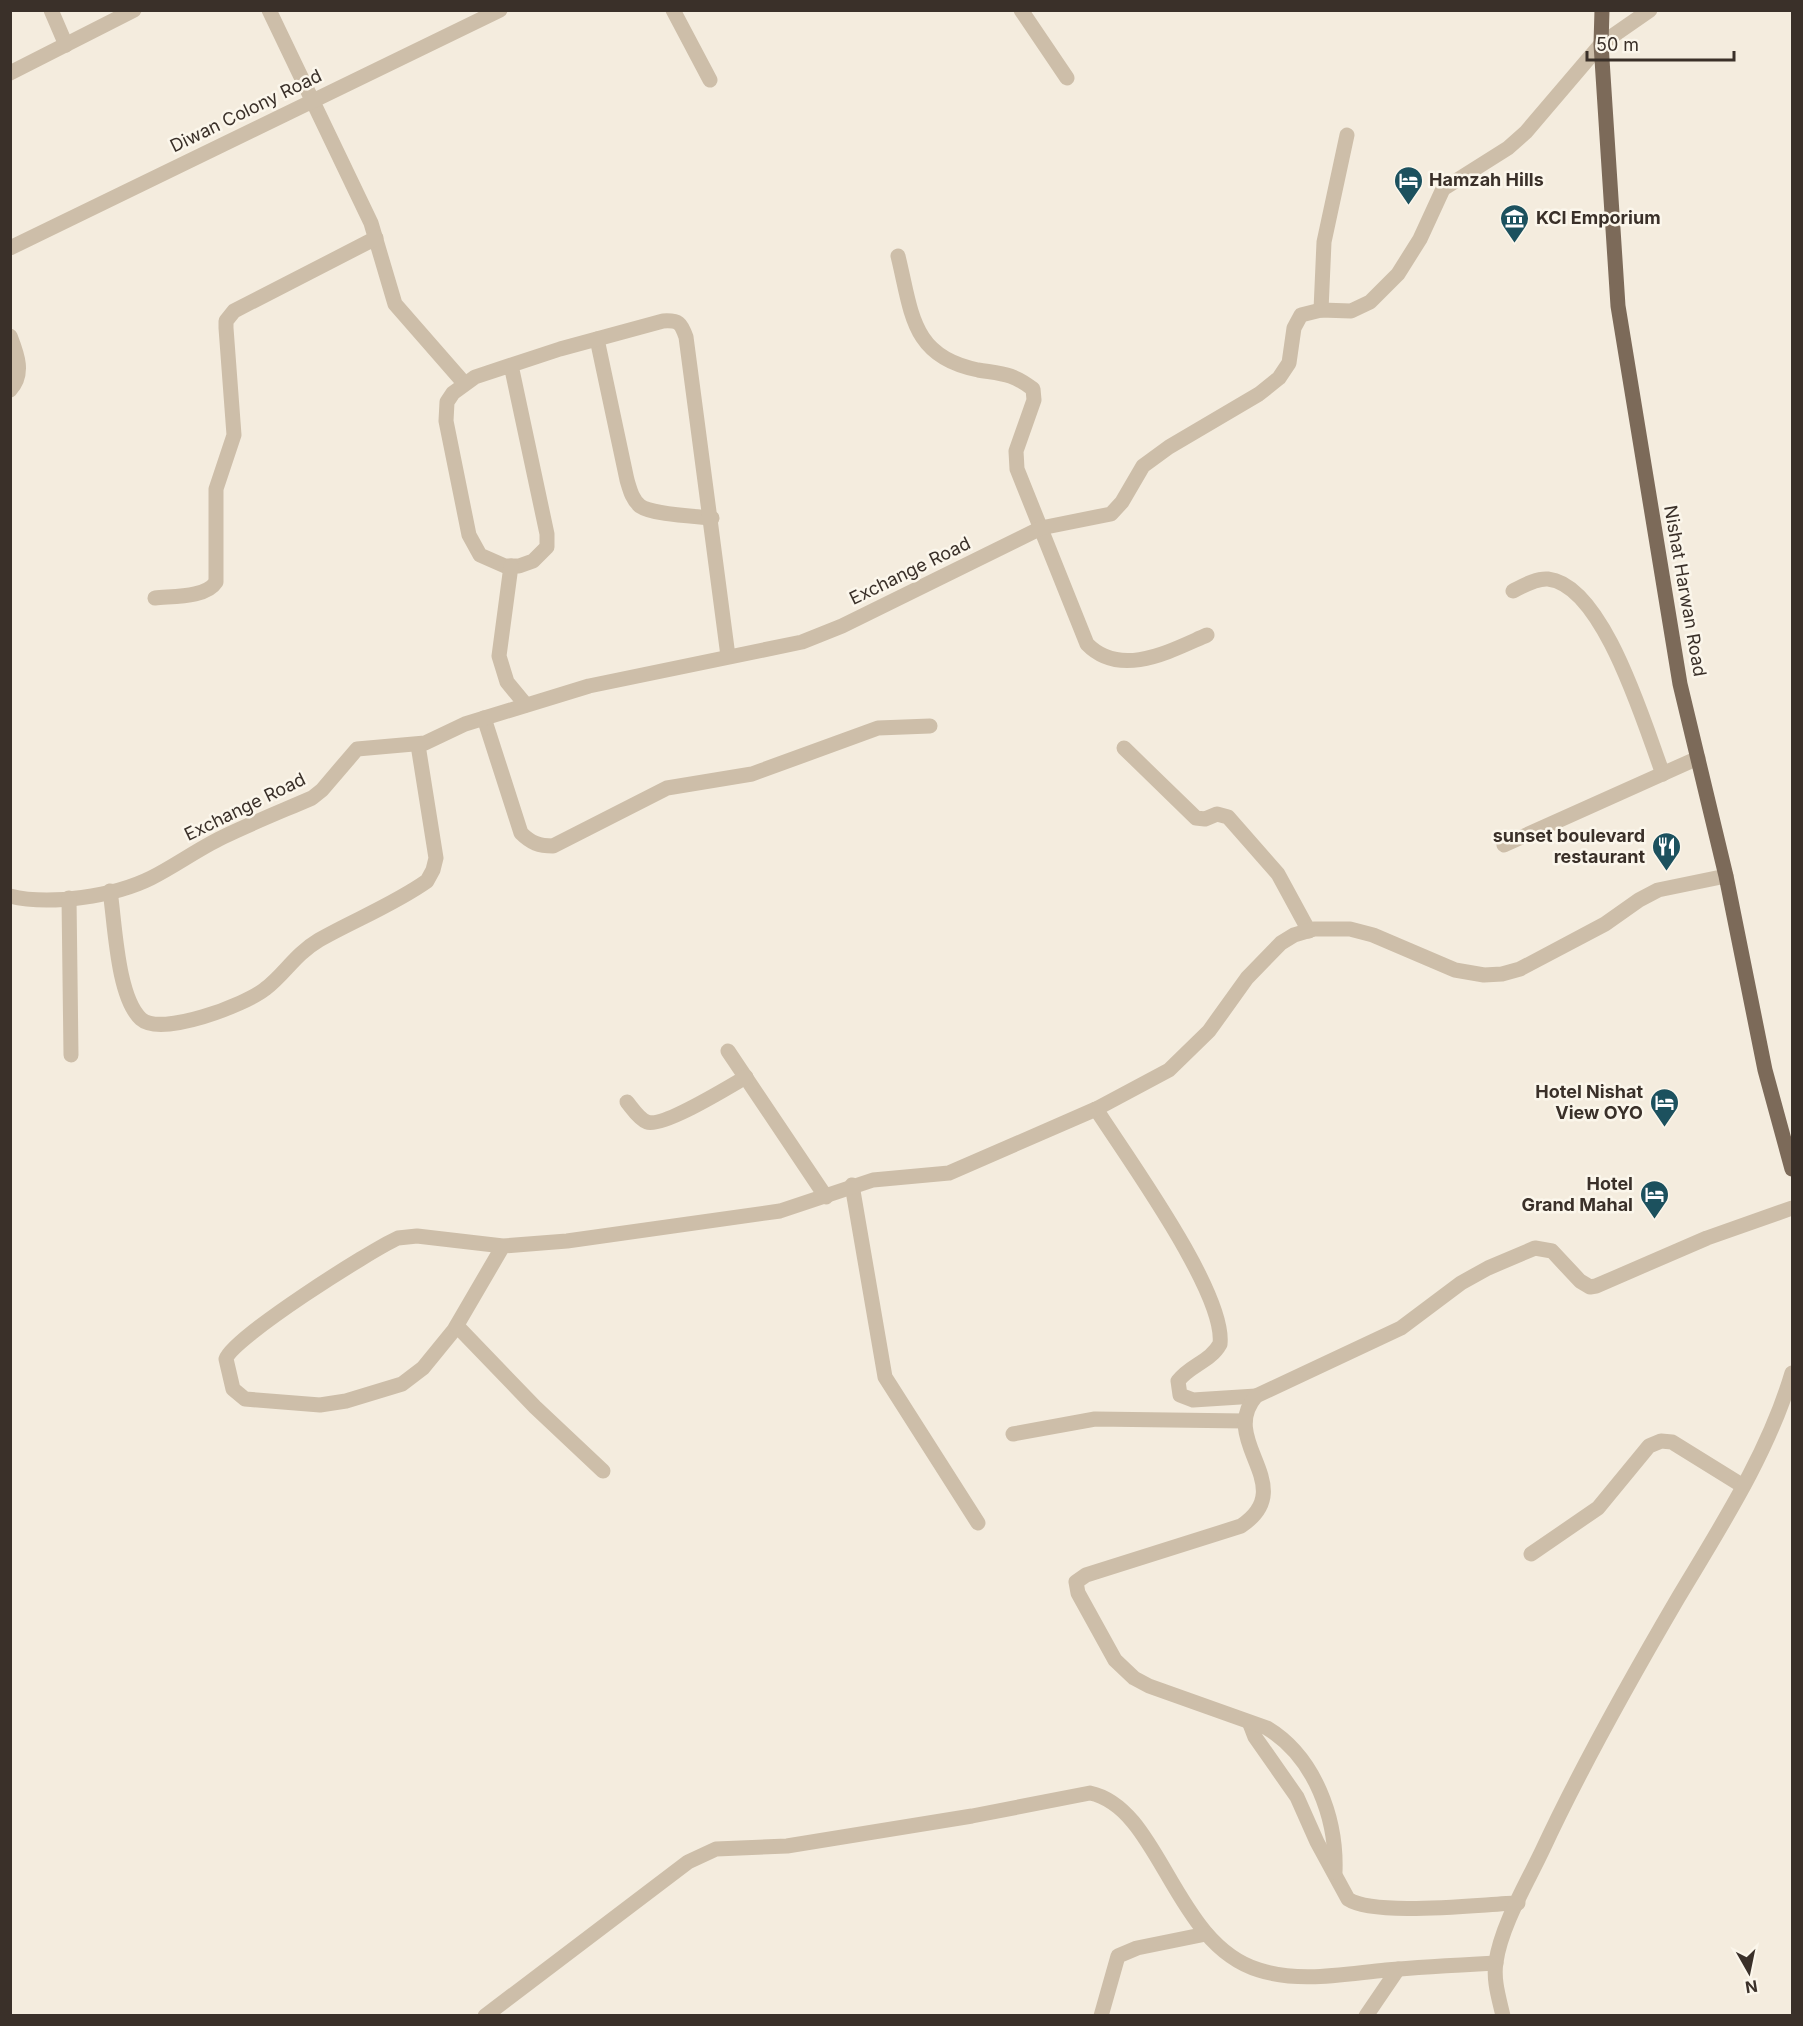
<svg xmlns="http://www.w3.org/2000/svg" width="1803" height="2026" viewBox="0 0 1803 2026" font-family="Inter,sans-serif">
<rect width="100%" height="100%" fill="#f4ecde"/>
<g fill="none" stroke-linecap="round" stroke-linejoin="round">
<g stroke="#cdbea9" stroke-width="15">
<path d="M51 10 66 45"/>
<path d="M269 10 371 223 395 304 464 383"/>
<path d="M673 10 710 80"/>
<path d="M1021 10 1067 78"/>
<path d="M10 73 134 10"/>
<path d="M10 248 500 10"/>
<path d="M898 256C912 313 911 357 978 370 1003 374 1012 373 1033 389L1034 400 1016 451 1017 469 1087 644C1121 679 1172 650 1207 635"/>
<path d="M1321 310 1324 242 1347 135"/>
<path d="M10 336C17 354 25 374 10 390"/>
<path d="M597 339 627 480C630 490 632 499 640 506 653 515 695 516 712 518"/>
<path d="M511 365 547 534V547L533 561 519 566H505L480 555 469 535 446 421 447 402 453 393 475 377 560 349 663 321C679 320 681 323 686 337L728 656"/>
<path d="M511 566 499 656 507 682 526 705"/>
<path d="M1513 591C1523 586 1536 578 1548 579 1604 585 1645 727 1663 774"/>
<path d="M155 598C172 596 206 598 216 582V489L234 435 226 328V321L234 311 376 238"/>
<path d="M484 718 521 833C531 843 539 846 553 846L667 788 752 774 878 728 930 726"/>
<path d="M1124 748 1196 818 1205 819 1217 814 1228 817 1278 874 1309 931"/>
<path d="M1504 845 1698 758"/>
<path d="M110 891C115 923 117 997 141 1019 161 1037 245 1005 265 989 285 974 294 955 319 940 354 920 393 905 427 881L433 870 436 858 418 745"/>
<path d="M10 896C50 906 115 896 151 878 175 866 198 849 223 837 252 823 282 811 312 798L322 790 357 749 425 743 465 724 589 686 802 642 842 626 1041 528 1111 514 1122 502 1143 466 1169 447 1259 394 1279 378 1289 363 1294 328 1301 315 1321 310 1351 311 1370 302 1398 274 1420 239 1443 189 1508 148 1526 132 1601 44 1650 10"/>
<path d="M69 898 71 1055"/>
<path d="M728 1051 826 1197"/>
<path d="M627 1102C632 1108 639 1119 647 1122 663 1128 730 1086 746 1077"/>
<path d="M1096 1109C1126 1156 1226 1293 1220 1344 1210 1362 1190 1365 1178 1381L1180 1395 1193 1400 1256 1396"/>
<path d="M852 1185 885 1377 978 1523"/>
<path d="M503 1246 454 1330 423 1368 402 1384 346 1401 320 1405 245 1399 233 1389 226 1359C232 1338 371 1250 398 1238L417 1236 503 1246 567 1241 780 1211 873 1180 949 1173 1096 1109 1169 1070 1209 1031 1247 978 1281 943 1294 935 1314 929H1350L1373 935 1455 970 1484 975 1502 974 1520 969 1605 924 1639 900 1658 890 1726 876"/>
<path d="M457 1326 535 1407 603 1471"/>
<path d="M1013 1434 1095 1419 1245 1421"/>
<path d="M1531 1554 1598 1508 1649 1446 1661 1441 1672 1442 1743 1486"/>
<path d="M1250 1724 1255 1737 1297 1797 1317 1842 1348 1899C1375 1917 1482 1904 1518 1903"/>
<path d="M1335 1872C1337 1819 1315 1757 1267 1728L1149 1686 1134 1678 1115 1660 1078 1593 1076 1582 1086 1575 1241 1526C1301 1486 1217 1441 1256 1396L1401 1328 1461 1283 1488 1268 1535 1248 1552 1251 1580 1281 1590 1287 1596 1286 1707 1238 1792 1208"/>
<path d="M485 2016 688 1862 716 1849 787 1846 972 1816 1090 1793C1161 1808 1173 1944 1259 1970 1299 1983 1344 1974 1386 1970 1422 1967 1459 1965 1496 1963"/>
<path d="M1101 2016 1118 1956 1137 1948 1206 1934"/>
<path d="M1366 2016 1398 1969"/>
<path d="M1503 2016C1499 1998 1493 1980 1496 1962 1501 1926 1527 1883 1543 1849 1583 1763 1630 1680 1678 1598 1721 1526 1768 1454 1792 1373"/>
</g>
<path stroke="#7c6a59" stroke-width="15" d="M1602 10 1601 44 1618 306 1680 684 1726 876 1765 1070 1792 1169"/>
</g>
<defs>
<symbol id="hotel-pin" viewBox="-11 -11 22 30"><path d="M0 17L-7.5 6A9.5 9.5 0 1 1 7.5 6Z" fill="#1c515e" stroke="#fbf6eb"/><path d="M-6-4.5h1.5V1H6V5H4.5V3h-9V5H-6ZM-4 0a1.8 1.8 0 1 1 3.6 0ZM.5 0V-2.5h3Q6-2.5 6 0Z" fill="#fff"/></symbol>
<symbol id="museum-pin" viewBox="-11 -11 22 30"><path d="M0 17L-7.5 6A9.5 9.5 0 1 1 7.5 6Z" fill="#1c515e" stroke="#fbf6eb"/><path d="M0-6L6-3V-2H-6V-3ZM-5-1h2V3h-2ZM-1-1h2V3h-2ZM3-1h2V3H3ZM-6 4H6V6H-6Z" fill="#fff"/></symbol>
<symbol id="restaurant-pin" viewBox="-11 -11 22 30"><path d="M0 17L-7.5 6A9.5 9.5 0 1 1 7.5 6Z" fill="#1c515e" stroke="#fbf6eb"/><path d="M-5-6h1v4h1v-4h1v4h1v-4h1v5L-1.5 .5V6h-2V.5L-5-1ZM5-6V6H3V1.5H1.5Q1.5-4 5-6Z" fill="#fff"/></symbol>
</defs>
<g fill-rule="evenodd">
<use href="#hotel-pin" x="1392" y="164" width="33" height="45"/>
<use href="#museum-pin" x="1498" y="202" width="33" height="45"/>
<use href="#restaurant-pin" x="1650" y="830" width="33" height="45"/>
<use href="#hotel-pin" x="1648" y="1086" width="33" height="45"/>
<use href="#hotel-pin" x="1638" y="1178" width="33" height="45"/>
</g>
<g text-anchor="middle" stroke-width="5" stroke-linejoin="round" paint-order="stroke">
<g font-size="18" fill="#3a3029" stroke="#fbf6eb">
<text transform="translate(246 111) rotate(-26)" y="6">Diwan Colony Road</text>
<text transform="translate(910 571) rotate(-26)" y="6">Exchange Road</text>
<text transform="translate(1685 591) rotate(80)" y="6">Nishat Harwan Road</text>
<text transform="translate(245 807) rotate(-26)" y="6">Exchange Road</text>
</g>
<g font-size="18" font-weight="bold" fill="#3a3029" stroke="#fbf6eb" text-anchor="end">
<text x="1429" y="186" text-anchor="start">Hamzah Hills</text>
<text x="1536" y="224" text-anchor="start">KCI Emporium</text>
<text x="1645" y="842">sunset boulevard<tspan x="1645" dy="21">restaurant</tspan></text>
<text x="1643" y="1098">Hotel Nishat<tspan x="1643" dy="21">View OYO</tspan></text>
<text x="1633" y="1190">Hotel<tspan x="1633" dy="21">Grand Mahal</tspan></text>
</g>
</g>
<rect width="1803" height="2026" fill="none" stroke="#3a3029" stroke-width="24"/>
<g transform="translate(1749 1972) rotate(171)" stroke="#fbf6eb" stroke-width="4.5" paint-order="stroke">
<path d="M0-4.5L10 22L0 15L-10 22Z" fill="#3a3029"/>
<text y="-9" font-size="16" font-weight="bold" text-anchor="middle" fill="#3a3029">N</text>
</g>
<path d="M1587 51v9h147v-9" fill="none" stroke="#3a3029" stroke-width="3"/>
<text x="1596" y="51" font-size="18" fill="#3a3029" stroke="#fbf6eb" stroke-width="4.5" paint-order="stroke">50 m</text>
</svg>
